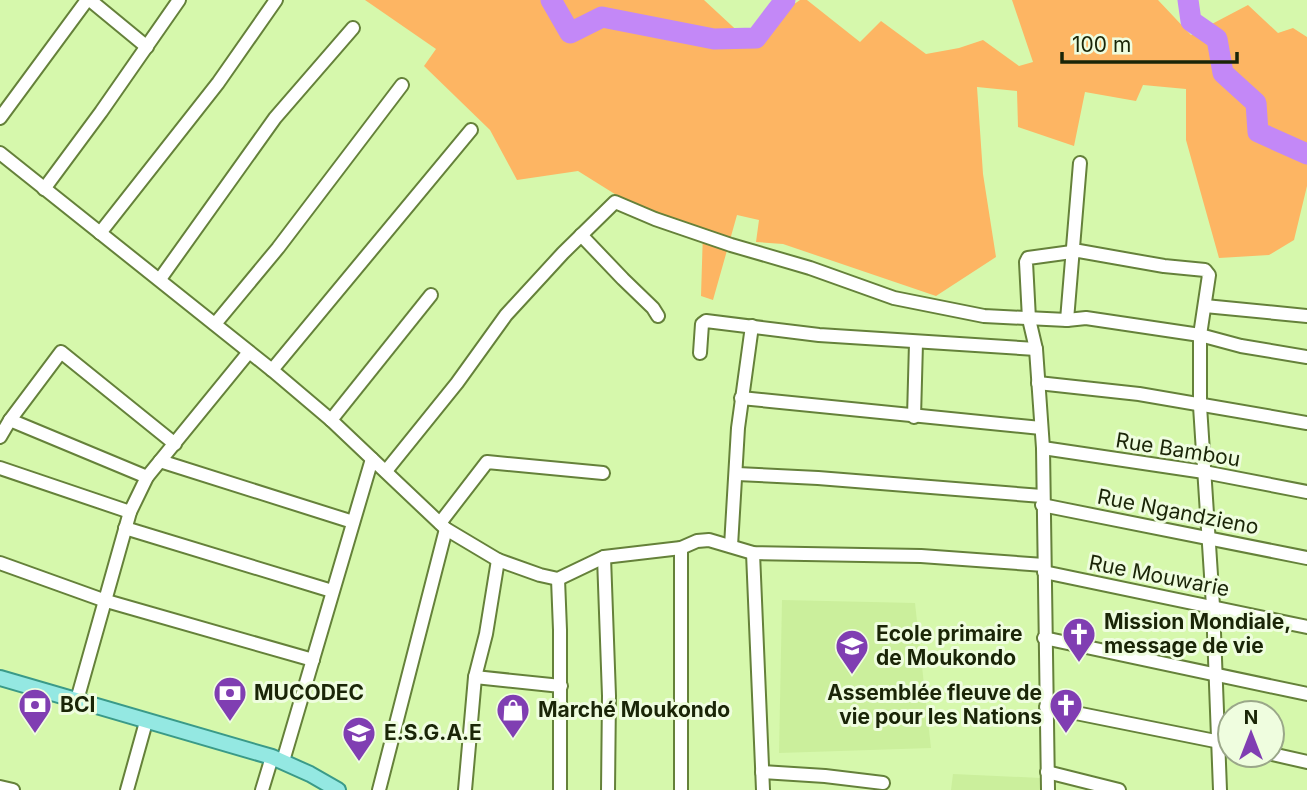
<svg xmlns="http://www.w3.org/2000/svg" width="1307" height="790" viewBox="0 0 1307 790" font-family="Inter,sans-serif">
<rect width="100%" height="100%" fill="#d6f8ac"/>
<g fill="#cbef9c">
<path d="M782 600 915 603 931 748 779 753Z"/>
<path d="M953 774 1041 778V790H951Z"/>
</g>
<path fill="#fdb563" d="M365 0H704L745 38 800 0H807L860 42 881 21 926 54 959 48 983 40 1019 66 1033 62 1012 0H1158L1191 35 1248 5 1278 33 1293 28 1307 37V186L1294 240 1269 255 1219 258 1186 140V89L1143 85 1136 101 1085 92 1074 146 1018 127 1017 91 977 87 983 174 996 257 936 296 783 244 756 242 759 220 737 215 713 300 701 296 703 231 650 216 578 171 517 180 490 130 424 66 436 49Z"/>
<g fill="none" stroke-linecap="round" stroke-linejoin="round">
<g stroke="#c388f7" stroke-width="21">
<path d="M551 0 570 33 602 17 714 39 756 38 785 0"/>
<path d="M1188 0 1191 21 1217 39 1223 73 1256 103 1258 132 1307 154"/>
</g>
<defs>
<g id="minor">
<path d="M90 0 147 47"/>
<path d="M0 118 87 0"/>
<path d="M0 153 272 370 331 420 446 529 498 560 540 575 558 579 604 557 681 548 697 541 709 540 753 553 921 556 1044 565"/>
<path d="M44 189 101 112 179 0"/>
<path d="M100 233 218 83 276 0"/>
<path d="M581 235 623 279 653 308 658 316"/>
<path d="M160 279 275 118 353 28"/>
<path d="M1205 306 1307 316"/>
<path d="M1067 320 1080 163"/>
<path d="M215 324 278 248 402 85"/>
<path d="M700 353 702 324 706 321 819 335 1036 349"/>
<path d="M272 370 471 130"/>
<path d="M1038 383 1139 394 1307 423"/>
<path d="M741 398 1041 428"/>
<path d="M914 417 916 343"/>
<path d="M10 420 147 477"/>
<path d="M331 420 431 295"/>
<path d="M0 437 10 420 61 352 175 444"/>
<path d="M1043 448 1204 472 1307 492"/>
<path d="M160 461 353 522"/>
<path d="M0 468 130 512"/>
<path d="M386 471 457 383 506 315 563 253 615 202 655 219 731 245 810 268 894 298 984 316 1067 320 1086 318 1200 335 1241 346 1307 357"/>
<path d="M737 474 818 478 1042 496"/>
<path d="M1042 505 1307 558"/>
<path d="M440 523 487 462 603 473"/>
<path d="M125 528 332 591"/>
<path d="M731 546 738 428 752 326"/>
<path d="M681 548V790"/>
<path d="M753 553 763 790"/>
<path d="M604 557 609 696 608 790"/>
<path d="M0 563 103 600 313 660"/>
<path d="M1044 572 1307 627"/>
<path d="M558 579 560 630V790"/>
<path d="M1044 638 1307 694"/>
<path d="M475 677 561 686"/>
<path d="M77 700 130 512 147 477 249 352"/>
<path d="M1046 707 1230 744"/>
<path d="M1272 754 1307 762"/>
<path d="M283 761 372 459"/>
<path d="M762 772 825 776 883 783"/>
<path d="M1047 772 1119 790"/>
<path d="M0 787 13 790"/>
<path d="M127 790 146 722"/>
<path d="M262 790 272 757"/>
<path d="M379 790 446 529"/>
<path d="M465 790 475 677 486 634 498 560"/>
<path d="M1048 790 1043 448 1036 349 1029 319 1026 262 1028 258 1079 251 1164 266 1205 270 1209 275 1200 335V406L1213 606 1220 790"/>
</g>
<path id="major" d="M0 678 272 757 310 774 338 790"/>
</defs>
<use href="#minor" stroke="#65813a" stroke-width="16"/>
<use href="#major" stroke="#3a9a88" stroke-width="18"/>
<use href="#minor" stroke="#fff" stroke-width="12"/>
<use href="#major" stroke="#94e8e2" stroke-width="14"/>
</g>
<defs>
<symbol id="church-pin" viewBox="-11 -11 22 30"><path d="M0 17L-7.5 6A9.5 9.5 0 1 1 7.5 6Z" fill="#803eb2" stroke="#effddf"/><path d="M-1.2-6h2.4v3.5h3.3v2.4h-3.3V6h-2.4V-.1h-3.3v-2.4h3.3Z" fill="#fff"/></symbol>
<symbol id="school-pin" viewBox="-11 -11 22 30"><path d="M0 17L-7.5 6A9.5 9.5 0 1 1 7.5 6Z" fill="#803eb2" stroke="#effddf"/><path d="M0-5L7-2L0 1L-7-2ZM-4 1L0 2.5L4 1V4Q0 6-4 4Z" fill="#fff"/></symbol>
<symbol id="bank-pin" viewBox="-11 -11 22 30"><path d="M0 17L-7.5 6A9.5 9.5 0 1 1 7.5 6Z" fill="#803eb2" stroke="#effddf"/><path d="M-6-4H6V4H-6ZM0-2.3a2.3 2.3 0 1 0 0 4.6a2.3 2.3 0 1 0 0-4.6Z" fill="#fff"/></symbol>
<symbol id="shop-pin" viewBox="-11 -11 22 30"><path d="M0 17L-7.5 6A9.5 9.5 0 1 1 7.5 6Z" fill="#803eb2" stroke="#effddf"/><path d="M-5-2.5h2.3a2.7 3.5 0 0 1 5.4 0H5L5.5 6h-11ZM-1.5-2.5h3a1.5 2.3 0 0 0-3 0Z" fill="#fff"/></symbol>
</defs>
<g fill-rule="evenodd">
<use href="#church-pin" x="1060" y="615" width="38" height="52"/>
<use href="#school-pin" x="833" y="627" width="38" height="52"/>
<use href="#bank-pin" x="211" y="674" width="38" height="52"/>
<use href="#bank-pin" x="16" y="686" width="38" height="52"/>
<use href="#church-pin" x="1047" y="686" width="38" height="52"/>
<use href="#shop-pin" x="494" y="691" width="38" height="52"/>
<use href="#school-pin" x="340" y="714" width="38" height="52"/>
</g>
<g text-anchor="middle" stroke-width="6" stroke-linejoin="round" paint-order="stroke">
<g font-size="21" fill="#1a2507" stroke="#effddf">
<text transform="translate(1178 450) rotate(9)" y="7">Rue Bambou</text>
<text transform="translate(1178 512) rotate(11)" y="7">Rue Ngandzieno</text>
<text transform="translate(1159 576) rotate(11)" y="7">Rue Mouwarie</text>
</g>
<g font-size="21" font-weight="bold" fill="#1a2507" stroke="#effddf" text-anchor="start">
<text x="1104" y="629">Mission Mondiale,<tspan x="1104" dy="24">message de vie</tspan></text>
<text x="876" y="641">Ecole primaire<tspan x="876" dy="24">de Moukondo</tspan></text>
<text x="254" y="700">MUCODEC</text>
<text x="1042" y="700" text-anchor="end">Assemblée fleuve de<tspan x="1042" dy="24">vie pour les Nations</tspan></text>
<text x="60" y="712">BCI</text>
<text x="538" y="717">Marché Moukondo</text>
<text x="384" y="740">E.S.G.A.E</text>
</g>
</g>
<g transform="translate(1251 734)"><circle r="33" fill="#effddf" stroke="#9aa789" stroke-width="2"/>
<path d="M0-5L12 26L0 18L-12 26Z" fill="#803eb2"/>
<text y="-10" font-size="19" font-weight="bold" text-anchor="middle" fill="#1a2507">N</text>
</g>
<path d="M1062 52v10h175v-10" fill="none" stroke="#1a2507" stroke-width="3.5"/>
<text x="1072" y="52" font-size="21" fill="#1a2507" stroke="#effddf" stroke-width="5" paint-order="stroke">100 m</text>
</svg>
